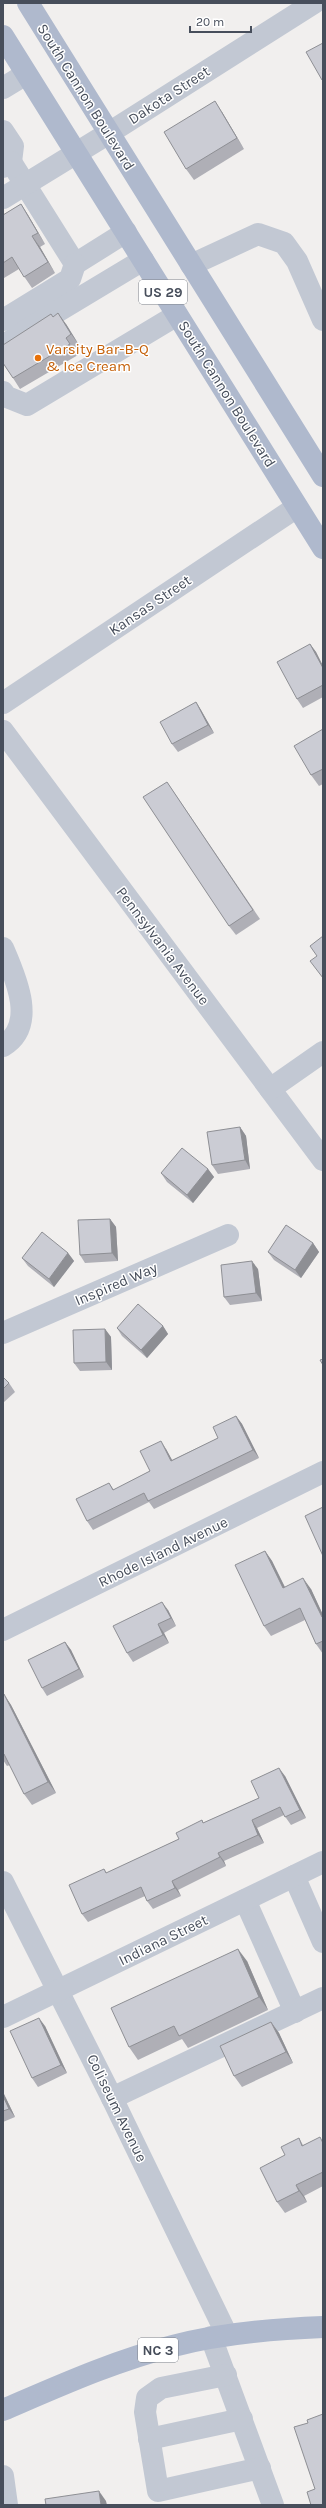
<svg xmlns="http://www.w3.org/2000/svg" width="326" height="2508" viewBox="0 0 326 2508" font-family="Karla,sans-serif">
<rect width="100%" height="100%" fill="#f1efee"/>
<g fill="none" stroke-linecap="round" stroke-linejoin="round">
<g stroke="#c2c8d3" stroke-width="22">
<path d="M3 88 26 74"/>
<path d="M3 131 13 146 11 162 3 167"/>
<path d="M11 162 75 264 126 232"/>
<path d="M3 198 109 133 314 3"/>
<path d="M191 265 258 234 284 243 297 261 323 320"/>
<path d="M3 320 70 279 75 264"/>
<path d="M3 346 25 331 143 260"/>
<path d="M3 392 7 397 27 405 177 315"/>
<path d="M3 703 297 507"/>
<path d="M3 731 323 1160"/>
<path d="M3 948C15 976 38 1025 3 1046"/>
<path d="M270 1089 323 1052"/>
<path d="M3 1333 228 1235"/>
<path d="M3 1630 323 1472"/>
<path d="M294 1876 323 1942"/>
<path d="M3 1882 112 2098 227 2335"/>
<path d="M245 1900 295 2012"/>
<path d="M3 2017 323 1862"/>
<path d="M112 2098 323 1998"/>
<path d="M211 2337 273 2505"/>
<path d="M226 2375 161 2388 147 2398 145 2412 158 2491 260 2468"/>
<path d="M149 2439 242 2419"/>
<path d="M3 2476 7 2505"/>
</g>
<g stroke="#afb9cd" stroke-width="22">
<path d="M28 3 323 476"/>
<path d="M3 36 323 548"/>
<path d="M3 2410C59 2386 114 2361 173 2346 222 2333 273 2329 323 2327"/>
</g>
</g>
<g fill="#afafb6">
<path d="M222 112 244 149 194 180 186 169Z"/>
<path d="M21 204 28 215 45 244 40 247 55 273 32 288 19 269 4 278 3 277V215Z"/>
<path d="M53 317 66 324 79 345 74 349 78 355 20 389 13 378Z"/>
<path d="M310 644 316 652 323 666V697L303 708 297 699Z"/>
<path d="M196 702 201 710 214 733 178 752 172 744Z"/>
<path d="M323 729V784L319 786 311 775Z"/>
<path d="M167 782 260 919 236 935 229 926Z"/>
<path d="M240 1127 246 1136 250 1169 218 1174 212 1165Z"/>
<path d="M208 1169 214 1177 193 1203 167 1182 161 1173Z"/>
<path d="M110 1219 116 1227 118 1261 85 1263 80 1255Z"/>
<path d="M313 1243 319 1252 301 1278 274 1260 268 1252Z"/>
<path d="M68 1253 74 1261 54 1287 28 1266 22 1258Z"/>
<path d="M258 1269 262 1301 230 1305 224 1297Z"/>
<path d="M163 1326 168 1334 147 1358 122 1336 117 1328Z"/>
<path d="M105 1329 111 1337 112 1370 80 1371 74 1363Z"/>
<path d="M3 1377 9 1383 15 1392 3 1403Z"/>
<path d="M236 1416 242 1424 259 1458 154 1509 149 1502 93 1530 87 1521 109 1483 114 1490 150 1471 166 1449 172 1460 218 1438Z"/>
<path d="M265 1551 272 1561 285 1587 311 1589 323 1615V1654L316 1644 305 1620 271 1636 264 1626Z"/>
<path d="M168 1610 176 1626 164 1633 169 1643 133 1662 127 1653Z"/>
<path d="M65 1642 71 1650 84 1677 47 1696 42 1688Z"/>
<path d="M3 1694 11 1705 56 1793 32 1805 24 1794 10 1765 7 1766 3 1760Z"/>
<path d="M285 1776 306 1818 291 1825 284 1815 257 1828 264 1843 224 1861 226 1866 178 1890 181 1896 153 1909 147 1901 145 1896 88 1922 82 1914 104 1869 107 1873 179 1839 202 1820 203 1823 259 1798Z"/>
<path d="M247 1961 268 2010 188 2048 182 2039 138 2060 129 2047Z"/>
<path d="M271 2022 279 2033 293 2063 242 2087 234 2076Z"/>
<path d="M45 2026 67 2073 38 2087 32 2078Z"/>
<path d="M3 2092 15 2117 3 2122Z"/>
<path d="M299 2138 303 2145 323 2141V2186L304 2196 307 2202 285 2213 277 2202 285 2155Z"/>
</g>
<g fill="#8e8f94">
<path d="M215 101 222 112 244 149 237 138Z"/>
<path d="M21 204 28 215 45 244 38 233Z"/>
<path d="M32 236 40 247 55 273 48 262Z"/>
<path d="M58 313 66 324 79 345 71 334Z"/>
<path d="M310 644 316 652 323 666V668Z"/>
<path d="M196 702 201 710 214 733 208 725Z"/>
<path d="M240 1127 246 1136 250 1169 245 1160Z"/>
<path d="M208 1169 214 1177 193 1203 187 1195Z"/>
<path d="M110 1219 116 1227 118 1261 112 1253Z"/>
<path d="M313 1243 319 1252 301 1278 295 1270Z"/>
<path d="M68 1253 74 1261 54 1287 49 1279Z"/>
<path d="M252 1261 258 1269 262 1301 256 1293Z"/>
<path d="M163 1326 168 1334 147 1358 141 1350Z"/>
<path d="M105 1329 111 1337 112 1370 106 1362Z"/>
<path d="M236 1416 242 1424 259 1458 253 1450Z"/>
<path d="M161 1441 166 1449 177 1469 171 1461Z"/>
<path d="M265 1551 272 1561 290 1598 283 1588Z"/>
<path d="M303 1578 311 1589 323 1615V1619Z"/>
<path d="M162 1602 168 1610 176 1626 171 1618Z"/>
<path d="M158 1624 164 1633 169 1643 163 1635Z"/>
<path d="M65 1642 71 1650 84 1677 79 1669Z"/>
<path d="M4 1694 11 1705 56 1793 48 1782Z"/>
<path d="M279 1768 285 1776 306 1818 300 1810Z"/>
<path d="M252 1820 257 1828 264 1843 258 1835Z"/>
<path d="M218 1853 224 1861 226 1866 220 1857Z"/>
<path d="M172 1881 178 1890 181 1896 175 1888Z"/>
<path d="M238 1949 247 1961 268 2010 259 1997Z"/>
<path d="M39 2018 45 2026 67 2073 61 2065Z"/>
<path d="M271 2022 279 2033 293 2063 286 2052Z"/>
<path d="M3 2092 15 2117 9 2109 3 2096Z"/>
<path d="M296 2185 304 2196 307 2202 299 2191Z"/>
<path d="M99 2491 106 2501 107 2505H101Z"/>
</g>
<g fill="#cbccd4" stroke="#8e8f94">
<path d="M323 43V79L322 80 306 52Z"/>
<path d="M215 101 237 138 186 169 164 132Z"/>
<path d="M21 204 38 233 32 236 48 262 24 277 12 257 3 263V215Z"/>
<path d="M58 313 71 334 66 338 70 344 13 378 3 363V345L51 314 53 317Z"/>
<path d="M310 644 323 668V685L297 699 277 662Z"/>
<path d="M196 702 208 725 172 744 160 722Z"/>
<path d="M323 729V769L311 775 294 746Z"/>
<path d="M167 782 253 910 229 926 143 797Z"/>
<path d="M323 936V978L310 961 317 956 310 946Z"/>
<path d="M240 1127 245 1160 212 1165 207 1132Z"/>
<path d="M182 1148 208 1169 187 1195 161 1173Z"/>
<path d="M110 1219 112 1253 80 1255 78 1220Z"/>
<path d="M286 1225 313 1243 295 1270 268 1252Z"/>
<path d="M42 1232 68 1253 49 1279 22 1258Z"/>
<path d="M252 1261 256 1293 224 1297 221 1265Z"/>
<path d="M138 1304 163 1326 141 1350 117 1328Z"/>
<path d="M105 1329 106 1362 74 1363 73 1330Z"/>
<path d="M323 1359V1365L320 1360Z"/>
<path d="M3 1377 9 1383 3 1389Z"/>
<path d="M236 1416 253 1450 148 1501 144 1493 87 1521 76 1499 109 1483 113 1490 150 1471 140 1451 161 1441 171 1461 218 1438 213 1427Z"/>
<path d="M323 1507V1556L305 1516Z"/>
<path d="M265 1551 283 1588 303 1578 322 1617H323V1641L316 1644 300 1608 264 1626 235 1565Z"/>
<path d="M162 1602 171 1618 158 1624 163 1635 127 1653 113 1626Z"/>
<path d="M65 1642 79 1669 42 1688 28 1660Z"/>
<path d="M3 1694H4L48 1782 24 1794 4 1754H3Z"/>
<path d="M279 1768 300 1810 285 1817 280 1807 252 1820 258 1835 218 1853 220 1857 172 1881 175 1888 147 1901 141 1887 82 1914 69 1885 104 1869 106 1873 179 1839 176 1833 202 1820 203 1823 259 1798 251 1781Z"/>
<path d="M238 1949 259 1997 179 2036 174 2026 129 2047 111 2008Z"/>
<path d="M39 2018 61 2065 32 2078 10 2031Z"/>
<path d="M271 2022 286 2052 234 2076 220 2046Z"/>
<path d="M3 2096 9 2109 3 2111Z"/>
<path d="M320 2137 323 2143V2172L296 2185 299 2191 277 2202 260 2168 285 2155 281 2147 299 2138 302 2146Z"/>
<path d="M323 2414V2505H311L307 2492 315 2489 294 2427 308 2423 307 2420Z"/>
<path d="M99 2491 101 2505H46L45 2499Z"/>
</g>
<circle fill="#e8710a" stroke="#fff" stroke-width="1.5" cx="38" cy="358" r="4"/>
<g text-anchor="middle" stroke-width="3" stroke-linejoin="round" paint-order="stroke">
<g fill="#fff" stroke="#7e838c" stroke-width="1">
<rect x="139" y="280" width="48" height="24" rx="3"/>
<rect x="138" y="2338" width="40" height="24" rx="3"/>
</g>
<g font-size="14" font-weight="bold" fill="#474e5b">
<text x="163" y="297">US 29</text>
<text x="158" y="2355">NC 3</text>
</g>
<g font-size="15" fill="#474e5b" stroke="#fff">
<text transform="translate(169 95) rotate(-33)" y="5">Dakota Street</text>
<text transform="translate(86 97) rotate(58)" y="5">South Cannon Boulevard</text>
<text transform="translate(227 394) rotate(58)" y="5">South Cannon Boulevard</text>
<text transform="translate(150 605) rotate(-34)" y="5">Kansas Street</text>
<text transform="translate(163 946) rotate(53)" y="5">Pennsylvania Avenue</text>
<text transform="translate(116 1284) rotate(-23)" y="5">Inspired Way</text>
<text transform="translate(163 1552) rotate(-26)" y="5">Rhode Island Avenue</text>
<text transform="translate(163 1940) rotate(-26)" y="5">Indiana Street</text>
<text transform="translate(117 2108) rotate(64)" y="5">Coliseum Avenue</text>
</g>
<g font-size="15" fill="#c56008" stroke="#fff" text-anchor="start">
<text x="46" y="354">Varsity Bar-B-Q<tspan x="46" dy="17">&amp; Ice Cream</tspan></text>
</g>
</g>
<rect width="326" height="2508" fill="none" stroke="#474e5b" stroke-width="8"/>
<path d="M190 26v6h61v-6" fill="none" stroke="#474e5b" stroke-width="2"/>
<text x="196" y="26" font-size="12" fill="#474e5b" stroke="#ffffff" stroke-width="3" paint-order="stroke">20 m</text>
</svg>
